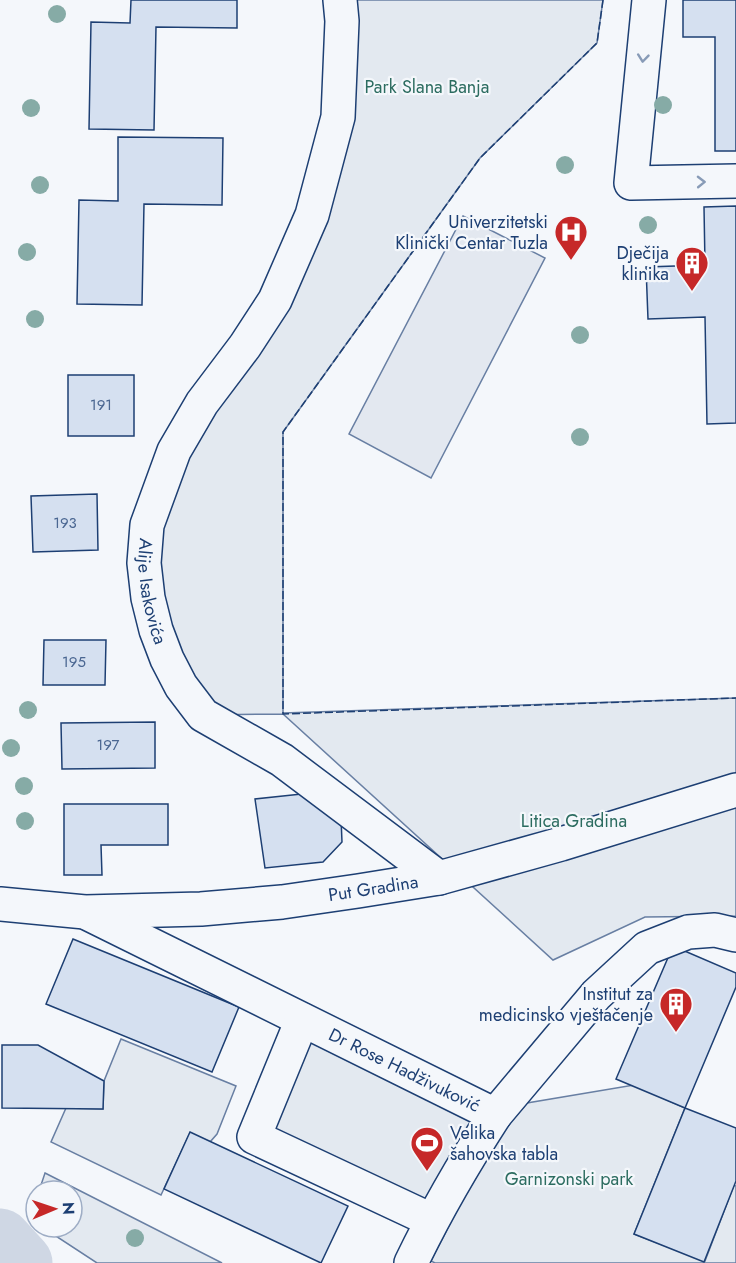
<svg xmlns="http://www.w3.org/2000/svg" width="736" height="1263" viewBox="0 0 736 1263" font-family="Jost,sans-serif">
<rect width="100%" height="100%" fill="#f4f7fb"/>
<g fill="#e3e9f0" stroke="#687fa3" stroke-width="1.5">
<path d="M340 0H603L597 43 480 158 283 432V713L736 698V916L645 917 553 960 283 714 203 715 148 598 174 451 312 215Z"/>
<path d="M302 1020 495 1115 431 1220 254 1137Z"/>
<path d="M121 1039 236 1086 217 1134 210 1142 190 1133 161 1195 51 1142 66 1108 103 1109 104 1081Z"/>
<path d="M634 1085 685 1108 634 1234 705 1261 734 1185 736 1186V1263H435L431 1261 481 1163 503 1131 527 1103Z"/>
<path d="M45 1173 222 1263H97L42 1227H72V1191H39Z"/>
</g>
<path fill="#e3e8f0" stroke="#687fa3" stroke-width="1.5" d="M463 216 545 258 431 478 349 434Z"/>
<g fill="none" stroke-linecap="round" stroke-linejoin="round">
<path stroke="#cfd7e4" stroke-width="63" d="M0 1240 21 1263"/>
</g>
<g fill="#d5e0f0" stroke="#1d3f73" stroke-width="1.5">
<path d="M131 0H237V28L156 27 154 130 89 129 91 22 130 23Z"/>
<path d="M683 0H736V151H715V37H683Z"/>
<path d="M118 137 223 138 222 205 144 204 142 305 77 304 79 200 118 201Z"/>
<path d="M736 206V423L707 424 705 317 648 319 646 267 705 265 704 207Z"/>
<rect x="68" y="375" width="66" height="61"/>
<path d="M97 494 98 550 33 552 31 496Z"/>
<path d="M44 640H106L105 685H43Z"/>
<path d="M155 722V768L62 769 61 723Z"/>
<path d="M311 793 341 818 342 842 323 862 265 868 255 799Z"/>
<path d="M64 804H168V845H101L102 875H64Z"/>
<path d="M73 939 239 1007 212 1072 46 1004Z"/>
<path d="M673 946 736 973V987L685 1108 616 1079Z"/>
<path d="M2 1045H38L104 1081 103 1109 2 1108Z"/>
<path d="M685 1108 736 1128V1181L704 1262 634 1234Z"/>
<path d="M190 1132 348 1206 321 1263 164 1189Z"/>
</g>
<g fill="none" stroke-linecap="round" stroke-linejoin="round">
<defs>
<g id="minor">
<path id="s1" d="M340 0 342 21 338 117 312 215 275 300 245 346 202 403 174 451 147 525 144 563 148 598 156 630 167 659 181 686 203 715 282 760 439 878"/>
<path d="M649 0 631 183 736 181"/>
<path id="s2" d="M0 904 85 912 201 909 282 902 358 891 439 878 561 844 736 790"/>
<path id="s3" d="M89 914 495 1115C464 1163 436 1211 411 1263"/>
<path d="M302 1020 254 1137 431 1220"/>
<path d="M495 1115 596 995 647 948 688 932 715 930 736 935"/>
</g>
</defs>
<use href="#minor" stroke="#1d3f73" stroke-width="36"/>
<use href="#minor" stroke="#f4f7fb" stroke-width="33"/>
<path stroke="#1d3f73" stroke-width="1.5" stroke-dasharray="8 3" stroke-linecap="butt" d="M603 0 597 43 480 158 283 432V714L736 698"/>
</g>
<g fill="#86aba6">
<circle cx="57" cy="14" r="9"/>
<circle cx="663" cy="105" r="9"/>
<circle cx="31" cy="108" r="9"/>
<circle cx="565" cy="165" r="9"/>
<circle cx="40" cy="185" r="9"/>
<circle cx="648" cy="225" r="9"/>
<circle cx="27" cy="252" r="9"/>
<circle cx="35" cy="319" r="9"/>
<circle cx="580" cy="335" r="9"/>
<circle cx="580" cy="437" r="9"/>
<circle cx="28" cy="710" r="9"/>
<circle cx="11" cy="748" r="9"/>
<circle cx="24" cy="786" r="9"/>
<circle cx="25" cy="821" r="9"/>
<circle cx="135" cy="1238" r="9"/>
</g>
<defs><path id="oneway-chevron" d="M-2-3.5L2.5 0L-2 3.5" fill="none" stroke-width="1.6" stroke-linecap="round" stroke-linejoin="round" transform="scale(1.5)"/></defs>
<g stroke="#889bb7">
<use href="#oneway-chevron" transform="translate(643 58) rotate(96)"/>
<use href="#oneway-chevron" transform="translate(701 182) rotate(-1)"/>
</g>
<defs>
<symbol id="hospital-pin" viewBox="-11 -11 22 30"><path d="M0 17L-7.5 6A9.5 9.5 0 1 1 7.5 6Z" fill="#c62828" stroke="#f4f7fb"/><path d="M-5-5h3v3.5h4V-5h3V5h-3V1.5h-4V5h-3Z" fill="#fff"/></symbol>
<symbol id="building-pin" viewBox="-11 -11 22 30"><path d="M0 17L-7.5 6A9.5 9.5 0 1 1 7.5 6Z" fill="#c62828" stroke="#f4f7fb"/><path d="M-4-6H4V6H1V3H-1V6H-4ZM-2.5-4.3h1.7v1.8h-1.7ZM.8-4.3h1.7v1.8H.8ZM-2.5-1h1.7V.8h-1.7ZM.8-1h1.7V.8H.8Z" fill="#fff"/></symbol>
<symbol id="stadium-pin" viewBox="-11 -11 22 30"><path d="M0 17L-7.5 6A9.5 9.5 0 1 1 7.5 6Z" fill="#c62828" stroke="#f4f7fb"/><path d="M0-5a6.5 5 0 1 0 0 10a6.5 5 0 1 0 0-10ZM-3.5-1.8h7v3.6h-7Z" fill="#fff"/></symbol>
</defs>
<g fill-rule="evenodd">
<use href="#hospital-pin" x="552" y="213" width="38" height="52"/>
<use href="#building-pin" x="673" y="244" width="38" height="52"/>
<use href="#building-pin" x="657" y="985" width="38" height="52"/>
<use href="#stadium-pin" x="408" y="1124" width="38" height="52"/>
</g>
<g text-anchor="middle" stroke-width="4.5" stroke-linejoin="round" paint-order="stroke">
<g font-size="15" fill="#4b6792">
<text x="101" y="410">191</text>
<text x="65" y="528">193</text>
<text x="74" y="667">195</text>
<text x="108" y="750">197</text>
</g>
<g font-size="18" fill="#2c6c60" stroke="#f4f7fb">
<text x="427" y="93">Park Slana Banja</text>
<text x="574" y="827">Litica Gradina</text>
<text x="569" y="1185">Garnizonski park</text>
</g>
<g font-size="18" fill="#1d3f73" stroke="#f4f7fb" text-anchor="end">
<text x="548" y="228">Univerzitetski<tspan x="548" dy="21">Klinički Centar Tuzla</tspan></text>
<text x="669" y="259">Dječija<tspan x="669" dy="21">klinika</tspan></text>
<text x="653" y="1000">Institut za<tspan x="653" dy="21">medicinsko vještačenje</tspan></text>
<text x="450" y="1139" text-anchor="start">Velika<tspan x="450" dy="21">šahovska tabla</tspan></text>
</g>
<g font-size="18" fill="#1d3f73" stroke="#f4f7fb">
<text dy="6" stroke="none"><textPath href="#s1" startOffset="639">Alije Isakovića</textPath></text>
<text dy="6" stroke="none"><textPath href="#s2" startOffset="375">Put Gradina</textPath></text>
<text dy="6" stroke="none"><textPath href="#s3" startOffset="352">Dr Rose Hadživuković</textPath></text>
</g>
</g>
<g transform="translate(54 1209) rotate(88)"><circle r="28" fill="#f4f7fb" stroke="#9eadc5" stroke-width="1.5"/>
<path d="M0-4.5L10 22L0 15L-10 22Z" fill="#c62828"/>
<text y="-9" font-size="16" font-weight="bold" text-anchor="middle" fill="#1d3f73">N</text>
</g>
</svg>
